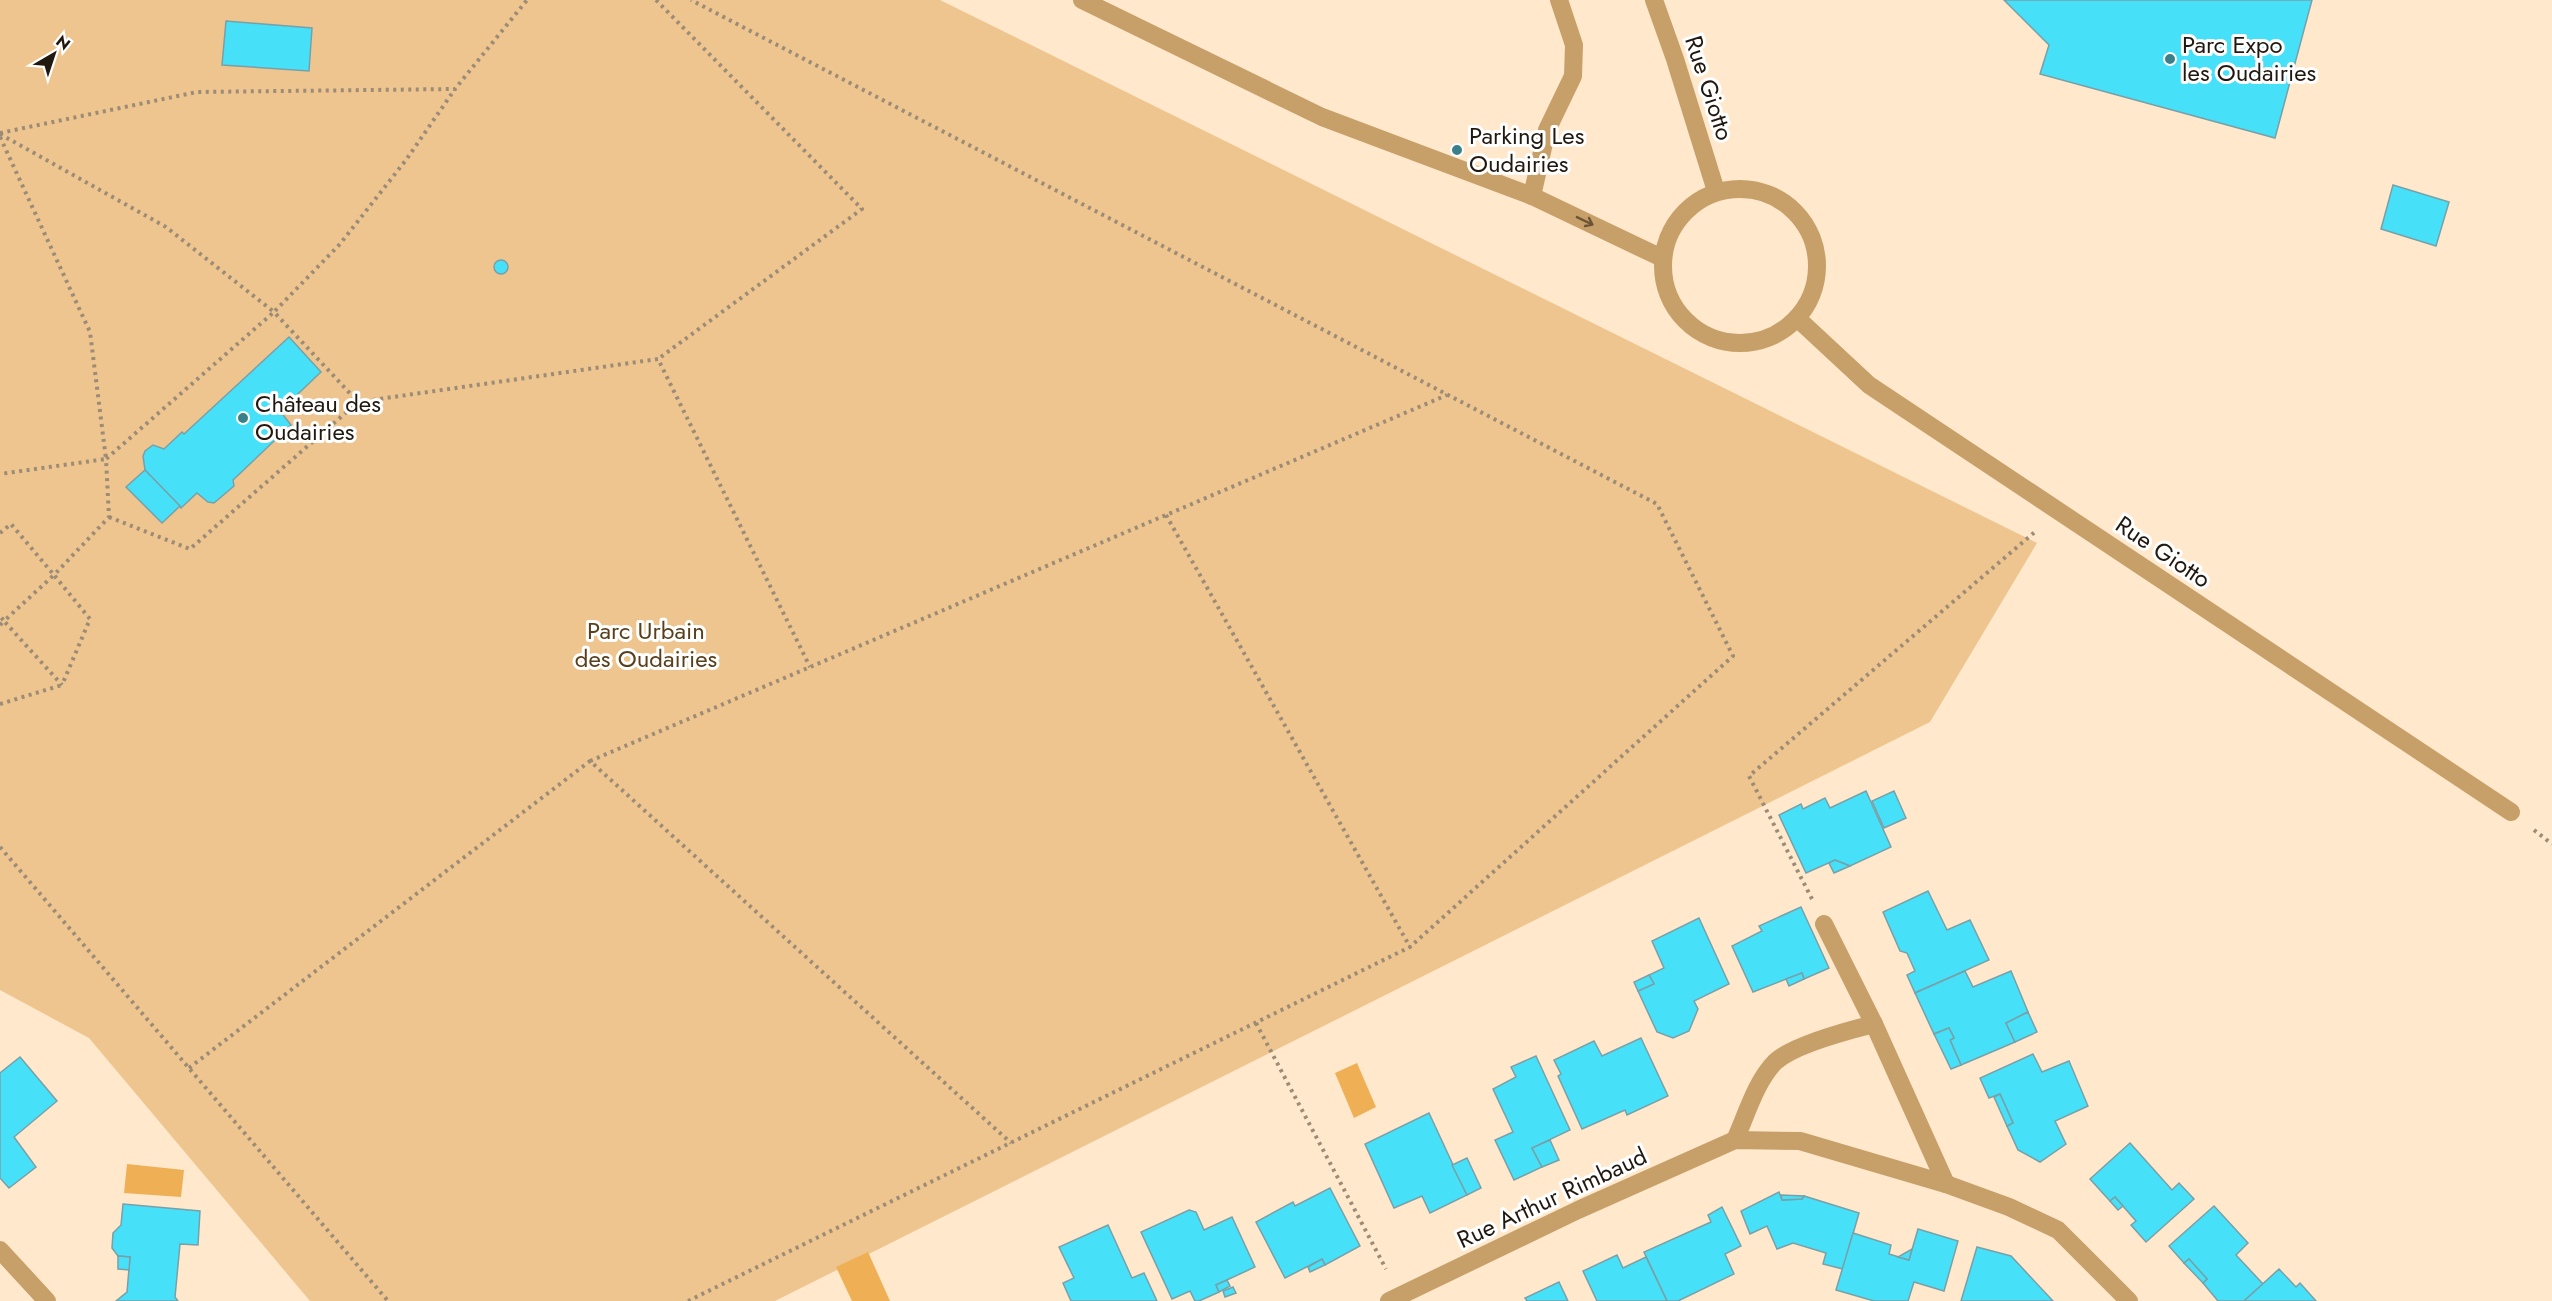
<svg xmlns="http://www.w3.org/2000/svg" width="2552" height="1301" viewBox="0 0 2552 1301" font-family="Jost,sans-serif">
<rect width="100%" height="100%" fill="#ffe8cb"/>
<path fill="#eec58f" d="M0 0H940L2037 543 1930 722 775 1301H310L89 1038 0 990Z"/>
<g fill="#eeaf55">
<path d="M1357 1063 1376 1107 1354 1118 1335 1073Z"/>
<path d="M127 1164 184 1170 181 1197 124 1193Z"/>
<path d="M868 1252 890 1301H852L836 1267Z"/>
</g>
<g fill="#46e1f8" stroke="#78a0a8" stroke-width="1.5">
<path d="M2004 0H2312L2275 138 2040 74 2049 45Z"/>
<path d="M226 21 312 28 309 71 222 65Z"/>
<path d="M2393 185 2449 202 2436 246 2381 229Z"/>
<circle cx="501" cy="267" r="7"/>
<path d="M289 337 321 372 280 411 291 425 233 480 234 486 214 503 208 502 197 493 181 508 145 470 143 456 145 451 153 445 164 449 182 432 184 434Z"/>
<path d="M145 470 180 506 162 523 126 487Z"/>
<path d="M1866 791 1891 847 1850 866 1835 860 1806 873 1779 815 1801 804 1803 809 1825 798 1830 808Z"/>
<path d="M1894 791 1906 818 1884 828 1872 801Z"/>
<path d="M1835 860 1850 866 1834 873 1829 863Z"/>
<path d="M1928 891 1947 930 1970 920 1989 960 1915 993 1907 975 1915 971 1907 953 1900 951 1883 912Z"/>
<path d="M1801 907 1829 968 1804 979 1802 973 1753 992 1732 946 1762 931 1759 926Z"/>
<path d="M1699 918 1729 984 1694 1001 1698 1009 1689 1031 1673 1038 1657 1032 1638 991 1654 984 1649 975 1664 968 1652 941Z"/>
<path d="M1965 971 1973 987 2011 971 2028 1012 2006 1023 2015 1042 1961 1065 1950 1040 1954 1038 1949 1028 1934 1034 1915 993Z"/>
<path d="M1802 973 1804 979 1789 986 1786 979Z"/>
<path d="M1649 975 1654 984 1638 991 1634 982Z"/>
<path d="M2028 1012 2037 1032 2015 1042 2006 1023Z"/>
<path d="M1949 1028 1954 1038 1950 1040 1961 1065 1951 1069 1934 1034Z"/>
<path d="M1641 1038 1668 1096 1627 1115 1625 1110 1582 1129 1558 1076 1561 1074 1554 1060 1594 1041 1602 1056Z"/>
<path d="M2033 1054 2042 1072 2069 1061 2088 1106 2055 1121 2066 1144 2040 1162 2018 1150 2007 1126 2013 1123 2000 1094 1989 1098 1980 1078Z"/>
<path d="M1536 1056 1570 1130 1532 1148 1542 1167 1514 1180 1495 1140 1513 1132 1493 1089 1516 1077 1511 1067Z"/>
<path d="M20 1057 57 1101 14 1137 36 1167 9 1188 0 1178V1073Z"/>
<path d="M2000 1094 2013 1123 2007 1126 1994 1097Z"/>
<path d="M1429 1113 1467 1195 1430 1213 1422 1196 1394 1208 1365 1144Z"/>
<path d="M1550 1140 1559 1160 1542 1167 1532 1148Z"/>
<path d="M2130 1143 2172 1190 2179 1183 2194 1199 2146 1242 2131 1225 2136 1221 2115 1197 2110 1201 2090 1179Z"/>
<path d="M1467 1158 1481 1188 1467 1195 1452 1165Z"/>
<path d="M1330 1188 1360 1246 1325 1265 1322 1259 1285 1278 1256 1222 1293 1202 1295 1206Z"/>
<path d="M1779 1192 1782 1200 1802 1199 1804 1196 1859 1213 1843 1269 1823 1264 1826 1253 1793 1243 1777 1249 1767 1226 1750 1234 1741 1211Z"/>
<path d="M1781 1195 1804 1196 1802 1199 1782 1200Z"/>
<path d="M2115 1197 2123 1206 2118 1210 2110 1201Z"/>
<path d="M123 1204 200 1211 198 1245 180 1244 175 1297 178 1301H116L127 1292 130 1257 118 1256 112 1248 113 1233 121 1225Z"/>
<path d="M2214 1206 2248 1243 2236 1255 2263 1284 2244 1301H2218L2203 1283 2207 1279 2189 1259 2184 1263 2169 1246Z"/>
<path d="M1722 1207 1741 1246 1725 1254 1734 1274 1678 1301H1667L1644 1252 1711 1222 1708 1215Z"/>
<path d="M1189 1210 1196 1212 1204 1230 1232 1217 1255 1267 1216 1285 1219 1292 1199 1301H1195L1190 1291 1172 1299 1141 1232Z"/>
<path d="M1108 1225 1132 1278 1144 1273 1157 1301H1071L1063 1283 1074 1278 1059 1247Z"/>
<path d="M1918 1229 1958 1241 1944 1291 1914 1282 1908 1301H1874L1836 1290 1853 1233 1891 1245 1889 1254 1909 1260Z"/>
<path d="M1977 1247 2011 1256 2053 1301H1961Z"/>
<path d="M1912 1249 1909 1260 1898 1257Z"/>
<path d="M1617 1255 1623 1268 1646 1257 1667 1301H1597L1583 1271Z"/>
<path d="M118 1256 130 1257 129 1270 118 1269Z"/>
<path d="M1322 1259 1325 1265 1310 1272 1308 1267Z"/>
<path d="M2189 1259 2207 1279 2203 1283 2184 1263Z"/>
<path d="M2279 1269 2296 1287 2300 1283 2316 1301H2244Z"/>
<path d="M1227 1280 1230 1286 1219 1292 1216 1285Z"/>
<path d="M1559 1282 1568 1301H1527L1525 1298Z"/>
<path d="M1233 1287 1236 1293 1225 1297 1223 1291Z"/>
</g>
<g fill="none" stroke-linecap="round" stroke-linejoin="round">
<g stroke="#9c8c77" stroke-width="4" stroke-dasharray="3 4.5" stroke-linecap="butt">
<path d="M656 0 862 209 658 359"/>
<path d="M0 133 197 92 455 89 527 0"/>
<path d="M0 134 166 227 274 312 106 459 109 517 54 575 90 619 62 685"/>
<path d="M0 137 90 332 106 459 0 474"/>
<path d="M358 402 658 359 810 667"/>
<path d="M1166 515 1410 947"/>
<path d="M109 517 190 549 358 402 274 312 340 244 406 160 455 89"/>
<path d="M0 533 11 524 54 575 4 621 0 616"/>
<path d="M0 625 4 621 62 685"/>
<path d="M0 704 62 685"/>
<path d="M590 761 1447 395"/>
<path d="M2534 830 2552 844"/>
<path d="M0 847 388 1301"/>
<path d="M1812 899 1749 776 2036 531"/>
<path d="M1256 1023 1386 1269"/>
<path d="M189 1068 590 761 1011 1143"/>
<path d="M688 1301 1410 947 1733 656 1657 504 691 0"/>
</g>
<g stroke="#c79f69" stroke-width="18">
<path d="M1082 0 1322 117 1532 196 1547 130 1573 76 1574 45 1559 0"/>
<path d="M1654 0 1675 59 1716 191"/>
<circle cx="1740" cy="266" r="77"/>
<path d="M1532 196 1662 258"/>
<path d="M1798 319 1869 385 2511 812"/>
<path d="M1824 924 1874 1024"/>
<path d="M1735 1140C1746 1116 1756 1081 1775 1062 1793 1045 1850 1030 1874 1024L1946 1184"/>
<path d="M0 1250 47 1301"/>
<path d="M1389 1301 1578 1210 1735 1140 1800 1141 1946 1184 2009 1207 2058 1230 2129 1301"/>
</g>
</g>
<defs><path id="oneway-shaft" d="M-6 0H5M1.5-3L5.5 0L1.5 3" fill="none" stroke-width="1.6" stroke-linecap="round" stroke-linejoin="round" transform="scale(1.5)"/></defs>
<use stroke="#6c5537" href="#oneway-shaft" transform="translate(1585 221) rotate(26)"/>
<g fill="#3a808b" stroke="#fff" stroke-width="2">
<circle cx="2170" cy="59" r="6"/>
<circle cx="1457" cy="150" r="6"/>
<circle cx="243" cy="418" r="6"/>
</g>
<g text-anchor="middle" stroke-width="6" stroke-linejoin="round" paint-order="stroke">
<g font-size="24" fill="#21190f" stroke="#fff" text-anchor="start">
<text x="2182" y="53">Parc Expo<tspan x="2182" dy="28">les Oudairies</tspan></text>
<text x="1469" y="144">Parking Les<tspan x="1469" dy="28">Oudairies</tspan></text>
<text x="255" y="412">Château des<tspan x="255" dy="28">Oudairies</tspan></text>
</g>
<g font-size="24" fill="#21190f" stroke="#fff">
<text transform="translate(1709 88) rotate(72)" y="8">Rue Giotto</text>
<text transform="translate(2163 552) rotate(34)" y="8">Rue Giotto</text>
<text transform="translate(1552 1198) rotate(-25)" y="8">Rue Arthur Rimbaud</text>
</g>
<g font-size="24" fill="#593f1a" stroke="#fff">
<text x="646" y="639">Parc Urbain<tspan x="646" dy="28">des Oudairies</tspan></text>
</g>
</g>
<g transform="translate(54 54) rotate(39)" stroke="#ffffff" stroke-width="4.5" paint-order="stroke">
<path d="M0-4.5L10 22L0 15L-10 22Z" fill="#21190f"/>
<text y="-9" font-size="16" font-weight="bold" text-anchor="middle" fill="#21190f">N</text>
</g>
</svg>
